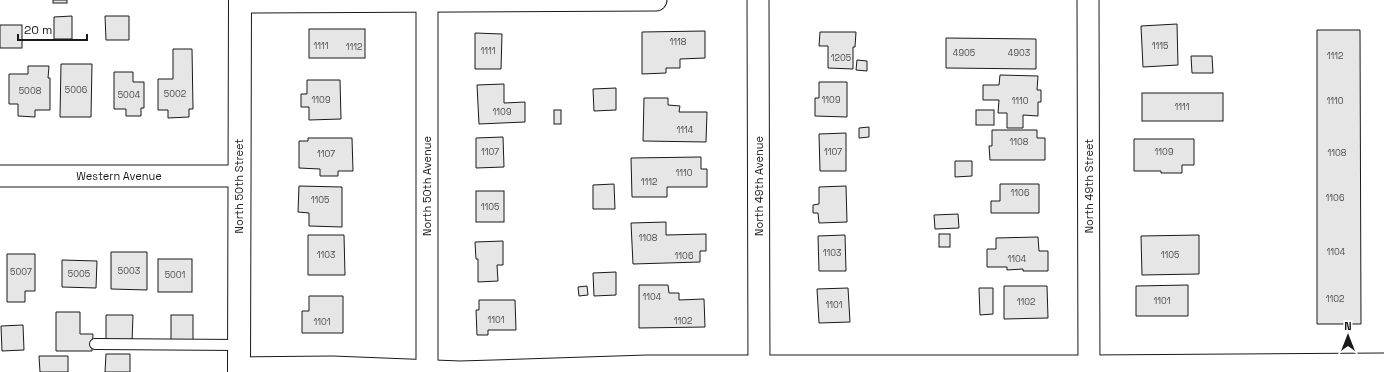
<svg xmlns="http://www.w3.org/2000/svg" width="1384" height="372" viewBox="0 0 1384 372" font-family="'Space Grotesk',sans-serif">
<rect width="100%" height="100%" fill="#fff"/>
<g fill="#e6e6e6" stroke="#1a1a1a">
<rect x="53" y="0" width="14" height="3"/>
<path d="M72 16V39H54V17Z"/>
<path d="M105 16H129V40H106Z"/>
<path d="M1177 24 1178 65 1143 67 1141 26Z"/>
<rect x="0" y="25" width="22" height="23"/>
<rect x="309" y="29" width="56" height="29"/>
<path d="M1317 30H1360L1361 324H1317Z"/>
<path d="M705 31V58L680 59V68H666V73L642 74V32Z"/>
<path d="M820 32H856L855 47H853V69L828 68V46H819Z"/>
<path d="M475 33 502 34 501 69H475Z"/>
<path d="M946 38 1036 39V69L946 68Z"/>
<path d="M173 49H192L193 109H189V117L168 118V110H158V79H173Z"/>
<path d="M1191 56H1212L1213 73H1192Z"/>
<path d="M857 60 867 61V71L856 70Z"/>
<path d="M61 64H92L91 117H60Z"/>
<path d="M28 66H49L48 78H50V110H35V117L18 116V104H9V74H28Z"/>
<path d="M114 72H133V82H144V108H141V116H126V109H114Z"/>
<path d="M1000 75 1038 76 1037 90H1041V102H1038V116L1023 115V128H1007V113H998L999 100H983V85H999Z"/>
<path d="M307 80H340L341 119 309 120V107H301V94H307Z"/>
<path d="M819 82H847V117L815 116V98H819Z"/>
<path d="M504 84V103L525 102V122L479 124 477 85Z"/>
<path d="M616 88V110L594 111 593 89Z"/>
<rect x="1142" y="93" width="81" height="28"/>
<path d="M644 98H668V105L680 106 679 112H707L706 142 643 141Z"/>
<rect x="554" y="110" width="7" height="14"/>
<rect x="976" y="110" width="18" height="15"/>
<path d="M869 127V137L859 138V128Z"/>
<path d="M992 130H1037V138H1045V160H990L989 146H992Z"/>
<path d="M846 133V171H820L819 134Z"/>
<path d="M503 137 504 167 476 168V138Z"/>
<path d="M308 138H352L353 171H338V176H320V169L299 168V141H308Z"/>
<path d="M1134 139H1194V165H1182V173H1161V171H1134Z"/>
<path d="M701 157V169H707V187H667V197H632L631 158Z"/>
<path d="M955 161H972V176L955 177Z"/>
<path d="M614 184 615 209H593V185Z"/>
<path d="M1000 184H1039V213H991V201H1000Z"/>
<path d="M299 186 342 187V227L309 226V213L298 212Z"/>
<path d="M846 186 847 222 819 223 818 213H813V205L819 204V187Z"/>
<rect x="476" y="191" width="28" height="31"/>
<path d="M958 214 959 228 935 229 934 215Z"/>
<path d="M666 222V235L706 234V251H700V262L633 264 631 223Z"/>
<rect x="939" y="234" width="11" height="13"/>
<path d="M308 235H344L345 275H308Z"/>
<path d="M845 235 846 271H819L818 236Z"/>
<path d="M1199 235V274L1142 275 1141 236Z"/>
<path d="M1038 237 1039 251H1048V271H1023V269L1007 270V267H987V249H996V238Z"/>
<path d="M503 241V265H497L498 281 478 282V259H476L475 242Z"/>
<path d="M111 252H147V290L111 289Z"/>
<path d="M7 254H35V291H25V302H7Z"/>
<rect x="158" y="259" width="34" height="33"/>
<path d="M62 260 97 261 96 288 62 287Z"/>
<path d="M616 272V295L594 296 593 273Z"/>
<path d="M639 285H668L669 293H679V300L704 299 705 327 639 328Z"/>
<path d="M1188 285V316H1136V286Z"/>
<path d="M587 286 588 295 579 296 578 287Z"/>
<path d="M1004 286H1047L1048 318 1004 319Z"/>
<path d="M848 288 850 322 819 323 817 289Z"/>
<path d="M979 288H993V314L980 315Z"/>
<path d="M309 296H343V333H302V311H309Z"/>
<path d="M479 300H515L516 330H488V335H477L476 310H479Z"/>
<path d="M56 312H80V334H93L92 351H56Z"/>
<path d="M106 315H133L132 342H106Z"/>
<rect x="171" y="315" width="22" height="25"/>
<path d="M23 325 24 350 2 351 1 326Z"/>
<path d="M106 354H130V372H105Z"/>
<path d="M39 356H68V372H40Z"/>
</g>
<g fill="none" stroke-linecap="round" stroke-linejoin="round">
<defs>
<path id="lane" d="M95 344 239 345"/>
<g id="street">
<path d="M758 0 759 372"/>
<path d="M1088 0 1089 372"/>
<path d="M240 2 656 0"/>
<path d="M0 176H239"/>
<path d="M239 368 332 367 460 372 647 366H1089L1384 364"/>
<path d="M427 372V0"/>
</g>
<path id="secondary" d="M239 372 240 0"/>
</defs>
<use href="#lane" stroke="#1a1a1a" stroke-width="12"/>
<use href="#street" stroke="#1a1a1a" stroke-width="23"/>
<use href="#secondary" stroke="#1a1a1a" stroke-width="24"/>
<use href="#lane" stroke="#fff" stroke-width="10"/>
<use href="#street" stroke="#fff" stroke-width="21"/>
<use href="#secondary" stroke="#fff" stroke-width="22"/>
</g>
<g text-anchor="middle" stroke-width="3" stroke-linejoin="round" paint-order="stroke">
<g font-size="9" fill="#4d4d4d">
<text x="678" y="45">1118</text>
<text x="321" y="49">1111</text>
<text x="1160" y="49">1115</text>
<text x="354" y="50">1112</text>
<text x="488" y="54">1111</text>
<text x="964" y="56">4905</text>
<text x="1019" y="56">4903</text>
<text x="1335" y="59">1112</text>
<text x="841" y="61">1205</text>
<text x="76" y="93">5006</text>
<text x="30" y="94">5008</text>
<text x="175" y="97">5002</text>
<text x="129" y="98">5004</text>
<text x="321" y="103">1109</text>
<text x="831" y="103">1109</text>
<text x="1020" y="104">1110</text>
<text x="1335" y="104">1110</text>
<text x="1182" y="110">1111</text>
<text x="502" y="115">1109</text>
<text x="685" y="133">1114</text>
<text x="1019" y="145">1108</text>
<text x="490" y="155">1107</text>
<text x="833" y="155">1107</text>
<text x="1164" y="155">1109</text>
<text x="1337" y="156">1108</text>
<text x="326" y="157">1107</text>
<text x="684" y="176">1110</text>
<text x="649" y="185">1112</text>
<text x="1020" y="196">1106</text>
<text x="1335" y="201">1106</text>
<text x="320" y="203">1105</text>
<text x="490" y="210">1105</text>
<text x="648" y="241">1108</text>
<text x="1336" y="255">1104</text>
<text x="832" y="256">1103</text>
<text x="326" y="258">1103</text>
<text x="1170" y="258">1105</text>
<text x="684" y="259">1106</text>
<text x="1017" y="262">1104</text>
<text x="129" y="274">5003</text>
<text x="21" y="275">5007</text>
<text x="79" y="277">5005</text>
<text x="175" y="278">5001</text>
<text x="652" y="300">1104</text>
<text x="1335" y="302">1102</text>
<text x="1162" y="304">1101</text>
<text x="1026" y="305">1102</text>
<text x="834" y="308">1101</text>
<text x="496" y="323">1101</text>
<text x="683" y="324">1102</text>
<text x="322" y="325">1101</text>
</g>
<g font-size="11" fill="#1a1a1a" stroke="#fff">
<text x="119" y="180">Western Avenue</text>
<text transform="translate(239 186) rotate(-90)" y="4">North 50th Street</text>
<text transform="translate(427 186) rotate(-90)" y="4">North 50th Avenue</text>
<text transform="translate(759 186) rotate(-90)" y="4">North 49th Avenue</text>
<text transform="translate(1089 186) rotate(-90)" y="4">North 49th Street</text>
</g>
</g>
<g transform="translate(1348 336)" stroke="#ffffff" stroke-width="3" paint-order="stroke">
<path d="M0-3L7 15L0 10L-7 15Z" fill="#1a1a1a"/>
<text y="-6" font-size="11" font-weight="bold" text-anchor="middle" fill="#1a1a1a">N</text>
</g>
<path d="M18 34v6h69v-6" fill="none" stroke="#1a1a1a" stroke-width="2"/>
<text x="24" y="34" font-size="12" fill="#1a1a1a" stroke="#ffffff" stroke-width="3" paint-order="stroke">20 m</text>
</svg>
